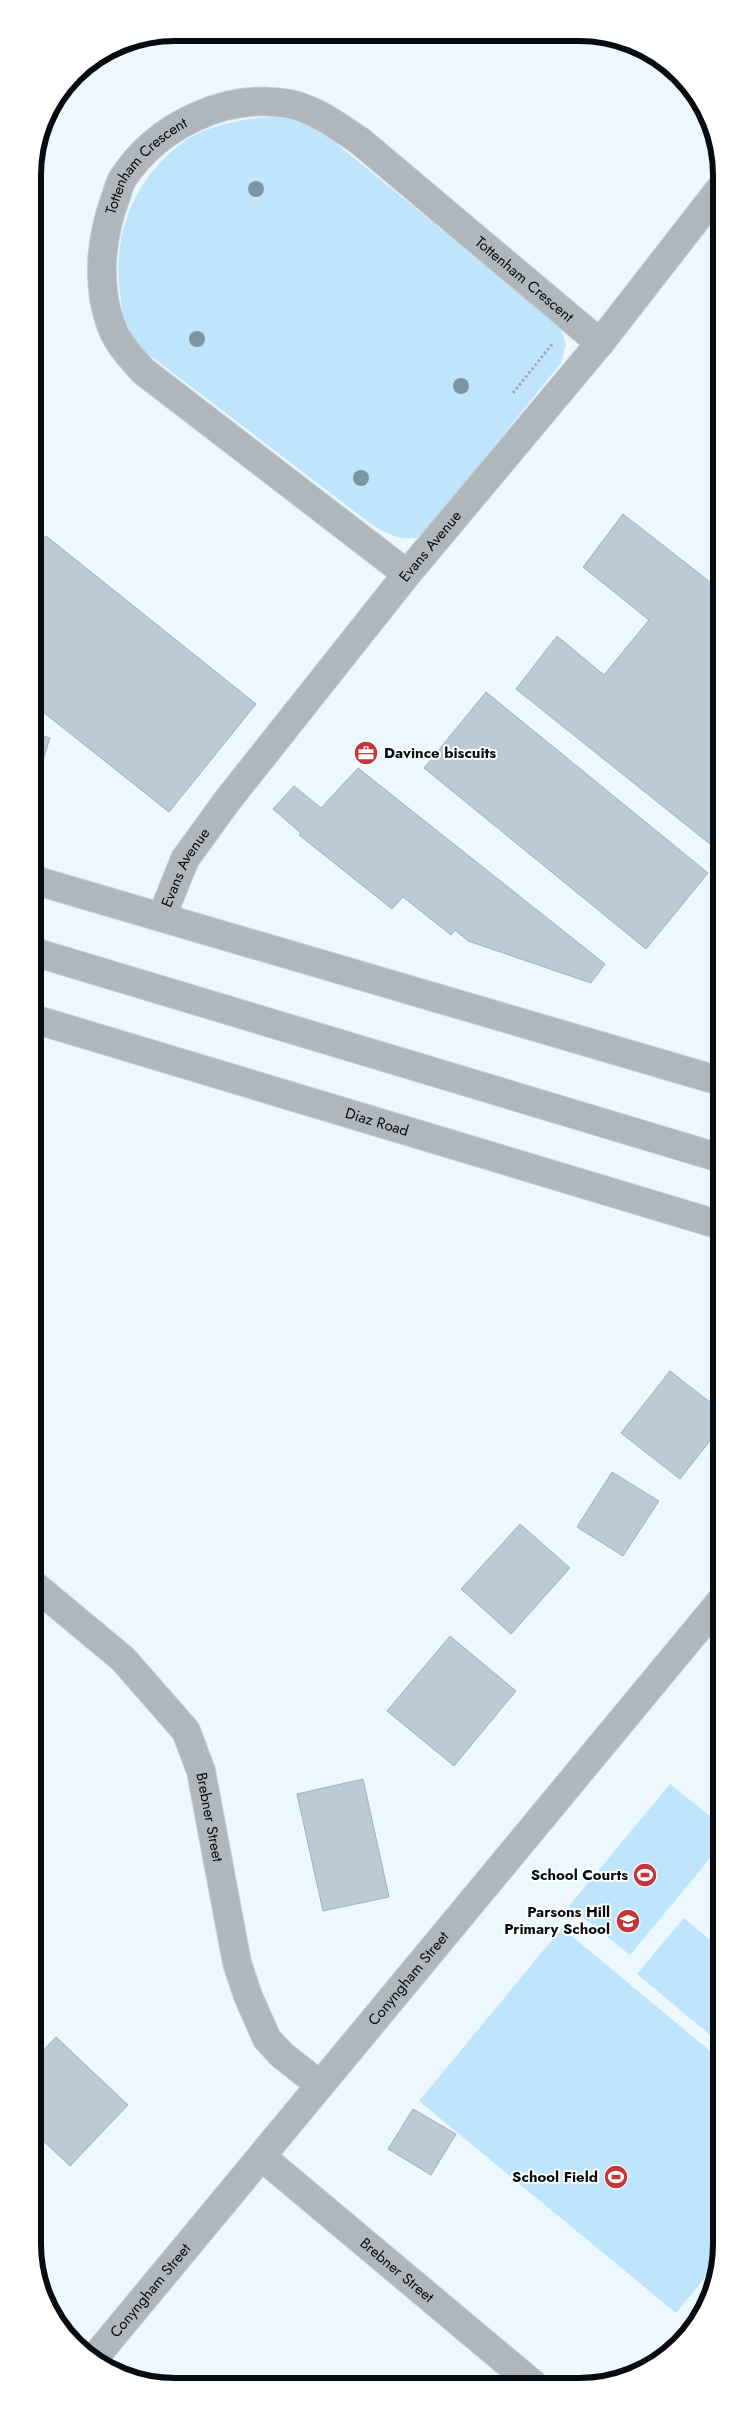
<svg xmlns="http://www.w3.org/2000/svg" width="754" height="2419" font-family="Jost,sans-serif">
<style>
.green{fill:#bee5fc}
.building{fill:#bacbd5;stroke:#a2b2bc}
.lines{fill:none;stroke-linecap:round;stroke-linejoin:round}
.minor-casing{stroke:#c8d1d8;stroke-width:30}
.path{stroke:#a2aab0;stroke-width:3;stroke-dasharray:2.5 2.5;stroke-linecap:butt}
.minor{stroke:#b0b7bc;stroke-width:28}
.tree{fill:#7c95a2}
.labels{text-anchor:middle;stroke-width:4;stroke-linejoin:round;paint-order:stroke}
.street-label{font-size:15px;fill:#070c10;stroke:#fff}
.poi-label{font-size:15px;font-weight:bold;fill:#070c10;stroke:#fff;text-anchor:end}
.rim{fill:none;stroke:#070c10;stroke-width:6}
</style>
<rect width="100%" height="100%" fill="#edf7fe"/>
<g class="green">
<path d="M 272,117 C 294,118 309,125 327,136 L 560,326 L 566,344 L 561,363 L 421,537 C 400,541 389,535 371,524 L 139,347 C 135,339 130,332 126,324 C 122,314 122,304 120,294 C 112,235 133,180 182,143 C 204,126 245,118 272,117 Z"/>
<path d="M 670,1784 L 721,1825 L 721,1845 L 630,1955 L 569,1906 Z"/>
<path d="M 684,1918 L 721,1949 L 721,2044 L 637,1974 Z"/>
<path d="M 562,1928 L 721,2060 L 721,2253 L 720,2259 L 676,2313 L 419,2101 Z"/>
</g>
<g class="building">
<path d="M 623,514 L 719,589 L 720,852 L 516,689 L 557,636 L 604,675 L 649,620 L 583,567 Z"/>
<path d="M 46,536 L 256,704 L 169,812 L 33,704 L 33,551 Z"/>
<path d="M 486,692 L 708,873 L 646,949 L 424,768 Z"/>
<path d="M 33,733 L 50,738 L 34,788 Z"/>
<path d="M 358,768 L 605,964 L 591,983 L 468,941 L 455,930 L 451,935 L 403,897 L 392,909 L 299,835 L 301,833 L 273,809 L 294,786 L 321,808 Z"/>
<path d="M 670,1371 L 720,1410 L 720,1428 L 680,1479 L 621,1433 Z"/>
<path d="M 612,1472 L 659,1501 L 623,1556 L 577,1527 Z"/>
<path d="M 520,1524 L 570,1568 L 511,1634 L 461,1589 Z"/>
<path d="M 450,1636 L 516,1691 L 454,1766 L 387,1711 Z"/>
<path d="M 363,1779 L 389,1897 L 323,1911 L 297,1794 Z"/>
<path d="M 56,2037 L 128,2105 L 70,2166 L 35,2133 L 35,2059 Z"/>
<path d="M 413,2109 L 456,2134 L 431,2175 L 388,2149 Z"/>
</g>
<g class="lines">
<g class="minor-casing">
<g id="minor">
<path id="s1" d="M 407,574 L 143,371 C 131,357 117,343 111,325 C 96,284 101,238 115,199 C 118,192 119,184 123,178 C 158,125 227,92 290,104 C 315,109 339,127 360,141 L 600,343"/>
<path d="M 34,880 L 720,1081"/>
<path id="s2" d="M 162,916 L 185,859 L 227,801 L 407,574 L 600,343 L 719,190"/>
<path d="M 34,952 L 720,1158"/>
<path id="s3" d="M 34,1019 L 720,1225"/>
<path id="s4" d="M 34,1585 L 123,1659 L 186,1731 L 201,1771 L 237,1963 L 248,1996 L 267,2039 L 282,2055 L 320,2085"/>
<path id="s5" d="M 262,2157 L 533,2384"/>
<path id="s6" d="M 96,2356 L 720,1602"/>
</g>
</g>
<path class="path" d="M 513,393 L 553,343"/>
<use href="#minor" class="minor"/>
</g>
<g class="tree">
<circle cx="256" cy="189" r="8"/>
<circle cx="197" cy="339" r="8"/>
<circle cx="461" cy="386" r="8"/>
<circle cx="361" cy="478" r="8"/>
</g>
<defs>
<g id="office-disc" transform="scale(1.25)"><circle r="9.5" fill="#c4353c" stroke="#fff"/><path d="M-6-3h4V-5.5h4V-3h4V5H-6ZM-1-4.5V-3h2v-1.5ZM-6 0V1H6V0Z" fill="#fff"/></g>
<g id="stadium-disc" transform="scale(1.25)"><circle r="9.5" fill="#c4353c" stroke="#fff"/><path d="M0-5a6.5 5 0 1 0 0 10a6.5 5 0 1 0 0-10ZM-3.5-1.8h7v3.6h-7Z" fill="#fff"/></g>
<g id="school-disc" transform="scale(1.25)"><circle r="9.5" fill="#c4353c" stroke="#fff"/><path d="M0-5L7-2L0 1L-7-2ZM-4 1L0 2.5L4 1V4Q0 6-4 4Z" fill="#fff"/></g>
</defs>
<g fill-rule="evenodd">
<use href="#office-disc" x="366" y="753"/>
<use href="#stadium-disc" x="645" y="1875"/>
<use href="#school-disc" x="628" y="1921"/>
<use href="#stadium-disc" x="616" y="2177"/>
</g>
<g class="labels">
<g class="street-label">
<text dy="5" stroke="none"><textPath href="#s1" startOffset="564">Tottenham Crescent</textPath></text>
<text dy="5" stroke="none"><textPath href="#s1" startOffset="1028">Tottenham Crescent</textPath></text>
<text dy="5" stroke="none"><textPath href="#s2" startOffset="459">Evans Avenue</textPath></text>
<text dy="5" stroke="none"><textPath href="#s2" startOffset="54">Evans Avenue</textPath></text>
<text dy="5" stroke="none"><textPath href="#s3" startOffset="358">Diaz Road</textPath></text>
<text dy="5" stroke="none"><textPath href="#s4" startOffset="301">Brebner Street</textPath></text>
<text dy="5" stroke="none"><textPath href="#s6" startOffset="490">Conyngham Street</textPath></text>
<text dy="5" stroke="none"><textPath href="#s5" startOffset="176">Brebner Street</textPath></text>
<text dy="5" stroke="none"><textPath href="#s6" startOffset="85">Conyngham Street</textPath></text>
</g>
<g class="poi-label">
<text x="384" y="758" text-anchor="start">Davince biscuits</text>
<text x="628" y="1880">School Courts</text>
<text x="610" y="1917">Parsons Hill<tspan x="610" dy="17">Primary School</tspan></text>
<text x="598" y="2182">School Field</text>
</g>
</g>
<path d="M0 0H754V2419H0ZM175 41H579A134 134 0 0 1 713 175V2244A134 134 0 0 1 579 2378H175A134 134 0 0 1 41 2244V175A134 134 0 0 1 175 41Z" fill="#fff" fill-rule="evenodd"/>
<path class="rim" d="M175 41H579A134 134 0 0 1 713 175V2244A134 134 0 0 1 579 2378H175A134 134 0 0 1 41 2244V175A134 134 0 0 1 175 41Z"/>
</svg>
